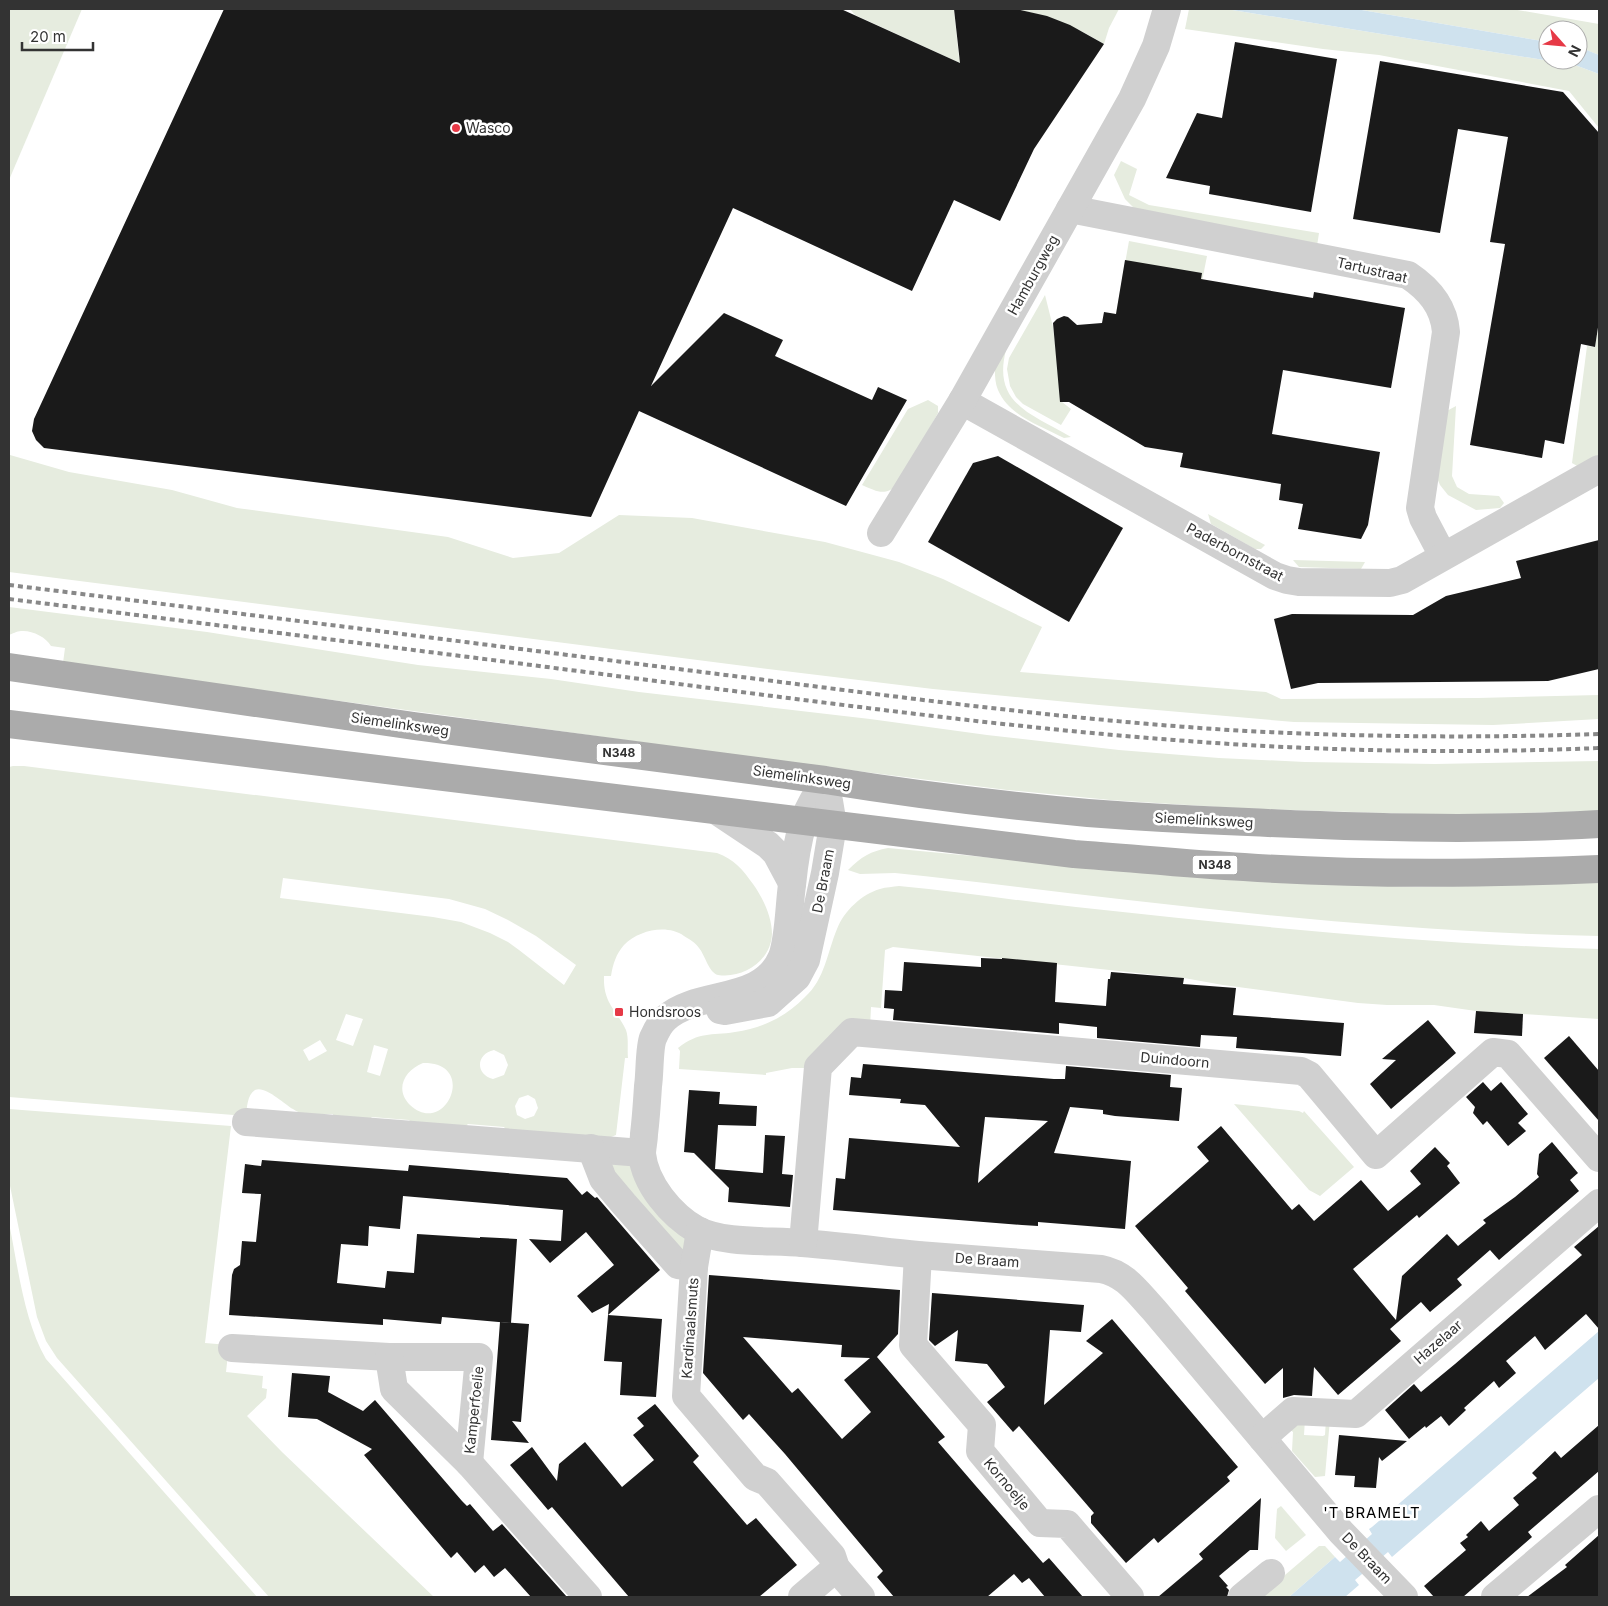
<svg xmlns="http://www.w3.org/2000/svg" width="1608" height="1606" font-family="Inter,sans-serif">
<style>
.green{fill:#e6ecdf;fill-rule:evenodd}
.water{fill:#cfe2ee}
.building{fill:#1a1a1a;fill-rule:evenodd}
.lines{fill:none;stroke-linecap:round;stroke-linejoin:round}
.street{stroke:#d0d0d0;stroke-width:28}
.primary{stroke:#ababab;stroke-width:28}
.rail{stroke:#888;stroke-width:4;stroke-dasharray:5 4;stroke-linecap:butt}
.poi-dot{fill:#e63946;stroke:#fff;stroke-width:2}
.labels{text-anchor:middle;stroke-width:5;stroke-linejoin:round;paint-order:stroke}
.shield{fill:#fff;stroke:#707070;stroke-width:1}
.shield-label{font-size:12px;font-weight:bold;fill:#333}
.poi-label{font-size:14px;fill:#333;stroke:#fff;text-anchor:start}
.street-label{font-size:14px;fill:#333;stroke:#fff}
.neighbourhood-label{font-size:15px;letter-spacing:1px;fill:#000;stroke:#fff}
</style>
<rect width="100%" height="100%" fill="#fff"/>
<g class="green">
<path d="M 9,9 L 82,9 L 9,180 Z"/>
<path d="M 848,9 L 954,9 L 959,58 L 962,59 L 960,63 L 855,15 L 850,9 Z"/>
<path d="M 1016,9 L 1131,9 L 1119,9 L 1109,28 L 1104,44 C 1077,27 1048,16 1016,9 Z"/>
<path d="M 1189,9 L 1226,9 L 1575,65 L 1599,74 L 1599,128 L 1569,91 L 1379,55 L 1323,49 L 1185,29 Z"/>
<path d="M 1356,9 L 1512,9 L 1599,24 L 1599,55 L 1578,47 L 1578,30 L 1548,30 L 1548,42 Z"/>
<path d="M 1121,161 L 1137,169 L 1129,195 L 1149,205 L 1319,233 L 1317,246 L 1140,214 L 1125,199 L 1114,175 Z"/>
<path d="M 1129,241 L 1207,256 L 1193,327 L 1116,314 Z"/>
<path d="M 1045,295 L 1053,327 L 1062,402 L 1071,409 L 1061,425 L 1023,404 L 1016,397 L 1010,386 L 1007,369 L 1009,358 Z"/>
<path d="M 1599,323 L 1599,456 L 1579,467 L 1572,463 L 1587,346 L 1595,347 Z"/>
<path d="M 1006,350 C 992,404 1032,414 1071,437 L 1064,438 C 1041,426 1009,416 998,390 C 994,381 995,369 995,359 Z"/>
<path d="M 928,400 L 938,406 L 938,413 L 898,485 C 884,496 878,492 862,485 L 908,409 Z"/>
<path d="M 1456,406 L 1452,476 L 1457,487 L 1469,494 L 1499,496 L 1504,503 L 1500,508 L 1476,510 L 1448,495 L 1440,485 L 1434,471 L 1443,413 Z"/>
<path d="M 9,444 L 10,455 L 69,472 L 172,490 L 237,508 L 448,537 L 513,558 L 559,553 L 619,515 L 692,518 L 825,542 L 899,562 L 943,579 L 1042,627 L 1020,672 L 1266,692 L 1281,699 L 1478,698 L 1599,695 L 1599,719 L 1493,725 L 1294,722 L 1099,705 L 933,689 L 768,669 L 9,572 Z"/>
<path d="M 1208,514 L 1265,545 L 1261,549 L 1255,549 L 1211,524 Z"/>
<path d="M 1293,560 L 1365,562 L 1361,569 L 1299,567 Z"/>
<path d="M 9,607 L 207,632 L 418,665 L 551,679 L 639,692 L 870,719 L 987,735 L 1119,750 L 1219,758 L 1305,762 L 1435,764 L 1599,761 L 1599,811 L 1444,815 L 1234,808 L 1110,800 L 1007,790 L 794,763 L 63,663 L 65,648 L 51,646 C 46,637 32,630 21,631 C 17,631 12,634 9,635 Z"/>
<path d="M 13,766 L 24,766 L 717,853 C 734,859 743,870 753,884 C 763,898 772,917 772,934 C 771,961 743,979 718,975 C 709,973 705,955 699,948 C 696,943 689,939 684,936 C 667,924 639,930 624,945 C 616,954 613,964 611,976 L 604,976 C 603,1003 616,1009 626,1030 C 629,1038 627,1050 628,1058 L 625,1058 L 616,1135 L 611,1137 L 510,1135 L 504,1127 L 468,1124 L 460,1131 L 415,1127 L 409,1120 L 372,1117 L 365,1123 L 333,1120 L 333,1114 L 324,1114 L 322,1120 L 319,1120 C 310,1116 300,1114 293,1109 C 284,1104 265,1085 255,1090 C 247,1095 247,1108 246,1116 L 9,1097 L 9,767 ZM 283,878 L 449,899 L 485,909 L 508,920 L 536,936 L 576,965 L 564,985 L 519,950 L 508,942 L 490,933 L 461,922 L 433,917 L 280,898 ZM 346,1014 L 363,1019 L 353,1046 L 336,1040 ZM 320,1040 L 327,1051 L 309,1061 L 303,1050 ZM 374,1045 L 388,1049 L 380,1076 L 367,1072 ZM 494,1050 L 504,1055 L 508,1065 L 504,1075 L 493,1079 C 475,1074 476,1054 494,1050 ZM 423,1063 C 479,1062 445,1138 410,1105 C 394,1089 405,1070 423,1063 ZM 528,1095 L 535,1099 L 538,1108 L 534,1116 L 525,1119 L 517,1115 L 515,1106 L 519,1098 Z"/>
<path d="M 888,848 L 1216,879 L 1418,887 L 1599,882 L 1599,936 C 1442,933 1284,918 1128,900 C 1050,891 973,881 895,873 L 860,874 L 848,870 C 861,857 871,851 888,848 Z"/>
<path d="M 899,886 C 958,891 1017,901 1076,907 C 1250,926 1424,944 1599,949 L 1599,1019 L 1476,1011 L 1434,1005 L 1387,1005 L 1358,1003 L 1223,985 L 1184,978 L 893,947 L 885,950 L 881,1008 L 871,1007 L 870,1028 L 805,1068 L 792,1068 L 766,1073 L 766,1075 L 679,1069 L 680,1051 L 678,1048 C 700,1031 710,1036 735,1032 C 763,1028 785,1017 805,997 C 825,979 827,953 837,929 C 844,911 862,894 880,889 C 886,887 893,887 899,886 Z"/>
<path d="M 1234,1104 L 1299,1111 L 1303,1113 L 1304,1111 L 1354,1167 L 1320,1196 L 1309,1190 Z"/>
<path d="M 9,1109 L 231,1126 L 205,1343 L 229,1345 L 226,1372 L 263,1376 L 262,1388 L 267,1389 L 266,1398 L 247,1416 L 282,1452 L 434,1597 L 269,1597 L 57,1358 L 46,1341 L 37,1317 L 9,1181 Z"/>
<path d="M 614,1159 L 627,1160 L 686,1238 L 686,1259 L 609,1173 Z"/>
<path d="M 9,1223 C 18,1267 24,1321 46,1359 L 257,1597 L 9,1597 Z"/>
<path d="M 1305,1419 L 1304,1435 L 1323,1436 L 1325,1435 L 1326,1419 L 1330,1419 L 1325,1476 L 1315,1477 L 1292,1451 L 1293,1432 L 1286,1426 Z"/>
<path d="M 1281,1506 L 1306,1535 L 1286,1551 L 1275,1538 L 1277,1509 Z"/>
<path d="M 1319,1546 L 1325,1546 L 1335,1557 L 1289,1597 L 1259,1597 Z"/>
</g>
<g class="water">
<path d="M 1226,9 L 1356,9 L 1548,42 L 1548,60 L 1578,60 L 1579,47 L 1599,55 L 1599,74 L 1575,65 Z"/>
<path d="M 1599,1331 L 1599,1378 L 1392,1557 L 1388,1552 L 1355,1580 L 1359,1585 L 1345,1597 L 1289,1597 L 1335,1557 L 1340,1562 L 1372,1534 L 1369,1529 L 1372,1527 Z"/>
</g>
<g class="building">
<path d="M 224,9 L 841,9 L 960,63 L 954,9 L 1016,9 L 1047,16 L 1070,25 L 1104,44 L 1034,149 L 1000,221 L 954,200 L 912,291 L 733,208 L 651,386 L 724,313 L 783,340 L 775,356 L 872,400 L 878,387 L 907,400 L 846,506 L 639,411 L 591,517 L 44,448 L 36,440 L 32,431 L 34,419 Z"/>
<path d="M 1235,42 L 1337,59 L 1311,212 L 1209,194 L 1210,186 L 1166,178 L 1197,113 L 1222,118 Z"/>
<path d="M 1380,61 L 1563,92 L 1599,133 L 1599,321 L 1595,347 L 1581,344 L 1564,444 L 1545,440 L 1542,458 L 1470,445 L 1505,244 L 1490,242 L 1508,137 L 1458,129 L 1440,233 L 1353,219 Z"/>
<path d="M 1125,260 L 1202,273 L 1201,279 L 1313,298 L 1314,292 L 1405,308 L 1391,388 L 1283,370 L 1272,434 L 1380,452 L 1368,525 L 1361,539 L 1298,529 L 1303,504 L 1279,500 L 1281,484 L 1180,467 L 1183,453 L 1145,447 L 1069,402 L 1060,402 L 1053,323 L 1057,319 L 1064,316 L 1068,317 L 1077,325 L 1102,323 L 1104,312 L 1116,314 Z"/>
<path d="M 998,456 L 1123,528 L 1069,622 L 928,542 L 973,463 Z"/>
<path d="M 1599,540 L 1599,669 L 1548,681 L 1318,683 L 1291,689 L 1274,619 L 1292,614 L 1413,615 L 1446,596 L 1521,578 L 1516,561 Z"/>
<path d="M 981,958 L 1002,959 L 1002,958 L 1057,963 L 1055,1002 L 1106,1006 L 1108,979 L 1110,979 L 1111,972 L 1184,978 L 1183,984 L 1236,988 L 1233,1015 L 1344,1023 L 1341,1056 L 1236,1048 L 1237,1037 L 1201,1035 L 1200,1047 L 1097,1038 L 1097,1027 L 1059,1023 L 1059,1034 L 893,1020 L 894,1009 L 884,1008 L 885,990 L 902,991 L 904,962 L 981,967 Z"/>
<path d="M 1476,1011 L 1523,1014 L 1522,1036 L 1474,1033 Z"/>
<path d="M 1428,1020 L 1456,1053 L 1391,1109 L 1370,1084 L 1396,1060 L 1382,1059 Z"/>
<path d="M 1569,1036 L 1599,1071 L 1599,1121 L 1544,1058 Z"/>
<path d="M 863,1064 L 1054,1079 L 1065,1079 L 1066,1066 L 1171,1075 L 1170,1087 L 1182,1088 L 1179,1121 L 1115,1116 L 1103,1114 L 1103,1110 L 1070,1107 L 1054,1153 L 1131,1161 L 1125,1229 L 1038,1222 L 1038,1226 L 1022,1225 L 833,1210 L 836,1178 L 845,1179 L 849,1138 L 960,1147 L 925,1105 L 900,1103 L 901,1099 L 849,1095 L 851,1077 L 861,1078 ZM 985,1117 L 1048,1121 L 978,1183 L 979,1170 Z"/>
<path d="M 1483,1082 L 1491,1091 L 1501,1082 L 1528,1114 L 1518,1123 L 1526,1131 L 1508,1146 L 1487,1121 L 1483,1125 L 1473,1113 L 1475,1107 L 1466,1097 Z"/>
<path d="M 689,1090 L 720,1092 L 719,1104 L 757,1106 L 756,1126 L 718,1125 L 715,1169 L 763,1173 L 765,1135 L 785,1136 L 782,1174 L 793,1175 L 790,1207 L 728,1202 L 729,1188 L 694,1153 L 684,1152 Z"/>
<path d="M 1221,1126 L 1292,1210 L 1299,1204 L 1314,1221 L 1361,1180 L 1388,1211 L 1421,1184 L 1410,1171 L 1435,1147 L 1450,1163 L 1447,1166 L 1460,1183 L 1419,1218 L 1417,1215 L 1353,1269 L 1396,1320 L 1402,1276 L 1447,1234 L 1458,1246 L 1486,1223 L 1483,1220 L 1515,1197 L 1539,1177 L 1537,1174 L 1539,1154 L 1552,1142 L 1578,1173 L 1570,1180 L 1579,1191 L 1499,1260 L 1490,1250 L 1457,1279 L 1462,1285 L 1430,1312 L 1421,1302 L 1390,1329 L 1401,1341 L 1338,1395 L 1314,1367 L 1312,1396 L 1294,1395 L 1283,1398 L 1283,1368 L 1265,1384 L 1185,1291 L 1188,1288 L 1135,1226 L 1209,1161 L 1197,1147 Z"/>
<path d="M 262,1160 L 408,1171 L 409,1165 L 567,1178 L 582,1195 L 587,1191 L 595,1198 L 597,1197 L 660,1270 L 608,1315 L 609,1304 L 592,1313 L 577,1296 L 614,1265 L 586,1232 L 550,1263 L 529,1239 L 561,1241 L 563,1210 L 403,1196 L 400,1229 L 369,1226 L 368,1246 L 341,1244 L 337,1283 L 385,1288 L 387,1271 L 414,1273 L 417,1234 L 480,1238 L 480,1237 L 517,1239 L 511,1323 L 442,1317 L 441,1324 L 383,1319 L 383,1325 L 229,1315 L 232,1275 L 234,1269 L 240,1265 L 242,1241 L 256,1242 L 261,1194 L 242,1193 L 245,1164 L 261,1166 Z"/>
<path d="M 1599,1226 L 1599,1329 L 1586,1314 L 1545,1350 L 1535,1336 L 1506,1361 L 1516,1373 L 1499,1388 L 1494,1381 L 1464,1408 L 1466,1410 L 1449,1426 L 1441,1416 L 1426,1428 L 1425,1426 L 1409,1439 L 1385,1410 L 1414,1384 L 1421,1392 L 1455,1364 L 1582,1255 L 1574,1247 Z"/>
<path d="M 709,1275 L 900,1290 L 898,1334 L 877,1357 L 945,1437 L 938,1442 L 975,1485 L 1043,1563 L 1049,1558 L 1083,1597 L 1045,1597 L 1029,1578 L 1022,1583 L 1014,1574 L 987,1597 L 894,1597 L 877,1577 L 883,1571 L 785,1454 L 749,1414 L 743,1420 L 703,1373 ZM 743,1337 L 842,1345 L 841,1357 L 870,1358 L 844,1380 L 871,1412 L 842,1439 L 798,1388 L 792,1393 Z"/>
<path d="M 932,1293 L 1084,1305 L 1081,1332 L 1050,1330 L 1044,1405 L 1103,1353 L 1086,1341 L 1112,1319 L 1238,1467 L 1227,1477 L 1230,1481 L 1158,1543 L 1154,1538 L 1126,1563 L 1091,1523 L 1091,1516 L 1094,1513 L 1057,1470 L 1019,1426 L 1013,1432 L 987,1402 L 1005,1387 L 987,1364 L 955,1361 L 958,1330 L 935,1346 L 929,1340 Z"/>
<path d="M 608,1315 L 662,1319 L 656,1397 L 620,1395 L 622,1362 L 604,1361 Z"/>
<path d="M 500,1322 L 529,1324 L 521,1422 L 512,1421 L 529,1443 L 491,1440 Z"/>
<path d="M 292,1373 L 330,1376 L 328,1392 L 363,1411 L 375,1400 L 462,1501 L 467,1506 L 470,1504 L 493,1531 L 502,1524 L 567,1597 L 531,1597 L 505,1568 L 494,1577 L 484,1565 L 475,1573 L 457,1552 L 451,1558 L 364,1455 L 372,1449 L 317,1419 L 288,1417 Z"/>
<path d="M 655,1404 L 699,1456 L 693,1462 L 747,1525 L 756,1518 L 797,1565 L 759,1597 L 629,1597 L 552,1507 L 548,1510 L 510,1465 L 532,1447 L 557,1481 L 559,1464 L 585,1442 L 622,1487 L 654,1460 L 633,1435 L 644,1426 L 637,1418 Z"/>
<path d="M 1599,1425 L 1599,1471 L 1528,1532 L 1532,1537 L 1463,1597 L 1434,1597 L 1424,1586 L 1466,1550 L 1460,1543 L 1468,1537 L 1466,1535 L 1481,1521 L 1489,1531 L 1519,1505 L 1513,1498 L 1537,1478 L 1532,1473 L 1555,1451 L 1561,1458 Z"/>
<path d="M 1339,1435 L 1407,1441 L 1382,1461 L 1379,1457 L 1376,1488 L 1354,1487 L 1355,1476 L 1335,1475 Z"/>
<path d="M 1261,1498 L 1258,1550 L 1250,1550 L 1219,1576 L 1228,1586 L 1226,1587 L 1229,1590 L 1227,1597 L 1158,1597 L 1203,1559 L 1199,1554 Z"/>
<path d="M 1599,1535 L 1599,1597 L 1527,1597 L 1567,1567 L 1565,1565 Z"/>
</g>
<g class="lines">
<g class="street">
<path d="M 1070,209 L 1408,275 C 1429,289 1444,306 1446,332 L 1420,508 L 1423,518 L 1443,556"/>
<path d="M 962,401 L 1275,576 L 1287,580 L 1299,582 L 1390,583 L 1402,580 L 1599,469"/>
<path d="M 881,533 L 962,401 L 1132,99 L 1156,46 L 1167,9"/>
<path d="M 825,780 C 818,793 807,808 803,823 C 797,843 794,865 792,885 C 789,906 789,938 782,957 C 762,1005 699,989 666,1018 C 660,1023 656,1031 653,1038 C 649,1048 650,1074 648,1086 C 647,1102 646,1118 644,1134 C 644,1140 642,1148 642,1154 C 645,1184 671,1215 697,1230 C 724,1244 772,1240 802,1243 C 841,1246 879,1251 918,1255 C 979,1260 1040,1264 1101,1269 C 1126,1274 1137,1292 1154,1310 L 1341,1532 L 1404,1597"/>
<path d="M 717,811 L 768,845 L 776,853 L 792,883"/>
<path d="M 720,1010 L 725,1011 L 768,1003 L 797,977 L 806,960 L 825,873 L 833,825 L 829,801"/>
<path d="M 246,1122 L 642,1153"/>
<path d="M 591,1148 L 603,1179 L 624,1204 L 678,1265 L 694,1267"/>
<path d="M 700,1231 L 694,1267 L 686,1396 L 755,1477 L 767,1482 L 832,1556 L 836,1568 L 861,1597"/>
<path d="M 803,1243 L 818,1067 L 852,1032 L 1301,1071 L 1309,1075 L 1376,1155 L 1493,1052 L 1508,1054 L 1599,1158"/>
<path d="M 918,1255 L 913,1345 L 982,1425 L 980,1451 L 1040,1523 L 1067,1524 L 1130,1597"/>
<path d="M 232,1348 L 389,1357 L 479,1357 L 469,1463"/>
<path d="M 389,1357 L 394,1389 L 469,1463 L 588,1597"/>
<path d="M 1262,1438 L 1293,1411 L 1356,1414 L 1599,1203"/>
<path d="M 802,1597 L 836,1568"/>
<path d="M 1242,1597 L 1271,1573"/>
<path d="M 1495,1597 L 1599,1509"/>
</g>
<g class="primary">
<path d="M 9,667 L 414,726 L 825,780 C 912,794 1000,805 1088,813 C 1141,817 1195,820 1248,822 C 1365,828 1483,831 1599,824"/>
<path d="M 9,724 L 1074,854 C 1131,858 1187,864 1244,867 C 1362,875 1481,874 1599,869"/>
</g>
<g class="rail">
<path d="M 9,585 C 237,613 466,642 694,671 C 878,694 1061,720 1246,731 C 1364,737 1481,738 1599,734"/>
<path d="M 9,599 C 240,628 471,657 702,687 C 859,707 1016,728 1174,740 C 1315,751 1457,754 1599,748"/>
</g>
</g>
<g class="poi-dot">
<circle cx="456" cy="128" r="5"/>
<rect x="614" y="1007" width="10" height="10" rx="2.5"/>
</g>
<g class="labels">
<g class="shield">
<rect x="596.5" y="743.5" width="45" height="19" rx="4"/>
<rect x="1192.5" y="855.5" width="45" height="19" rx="4"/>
</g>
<g class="shield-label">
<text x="619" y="757">N348</text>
<text x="1215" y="869">N348</text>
</g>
<g class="poi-label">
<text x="466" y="133">Wasco</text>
<text x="629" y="1017">Hondsroos</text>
</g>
<g class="street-label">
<text transform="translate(1372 270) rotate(13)" y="5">Tartustraat</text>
<text transform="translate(1033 275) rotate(-61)" y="5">Hamburgweg</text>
<text transform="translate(1235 552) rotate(28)" y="5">Paderbornstraat</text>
<text transform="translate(400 724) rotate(8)" y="5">Siemelinksweg</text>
<text transform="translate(802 777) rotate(8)" y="5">Siemelinksweg</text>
<text transform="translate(1204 820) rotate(3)" y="5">Siemelinksweg</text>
<text transform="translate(823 881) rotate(-79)" y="5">De Braam</text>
<text transform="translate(1175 1060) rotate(5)" y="5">Duindoorn</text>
<text transform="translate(987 1260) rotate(4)" y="5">De Braam</text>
<text transform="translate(690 1328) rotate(-86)" y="5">Kardinaalsmuts</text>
<text transform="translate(1438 1342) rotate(-41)" y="5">Hazelaar</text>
<text transform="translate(474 1410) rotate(-84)" y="5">Kamperfoelie</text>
<text transform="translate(1007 1484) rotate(50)" y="5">Kornoelje</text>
<text transform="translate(1367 1558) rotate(46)" y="5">De Braam</text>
</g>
<g class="neighbourhood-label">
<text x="1372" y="1518">'T BRAMELT</text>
</g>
</g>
<rect width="1608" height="1606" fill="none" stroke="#333333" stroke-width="20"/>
<g transform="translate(1563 45) rotate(117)"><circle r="24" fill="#ffffff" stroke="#adadad"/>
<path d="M0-4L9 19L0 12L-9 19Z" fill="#e63946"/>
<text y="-8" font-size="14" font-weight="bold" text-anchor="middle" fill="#333333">N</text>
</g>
<path d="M22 42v8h71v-8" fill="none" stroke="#333333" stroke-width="2.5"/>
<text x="30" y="42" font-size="15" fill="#333333" stroke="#ffffff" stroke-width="4" paint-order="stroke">20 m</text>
</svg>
